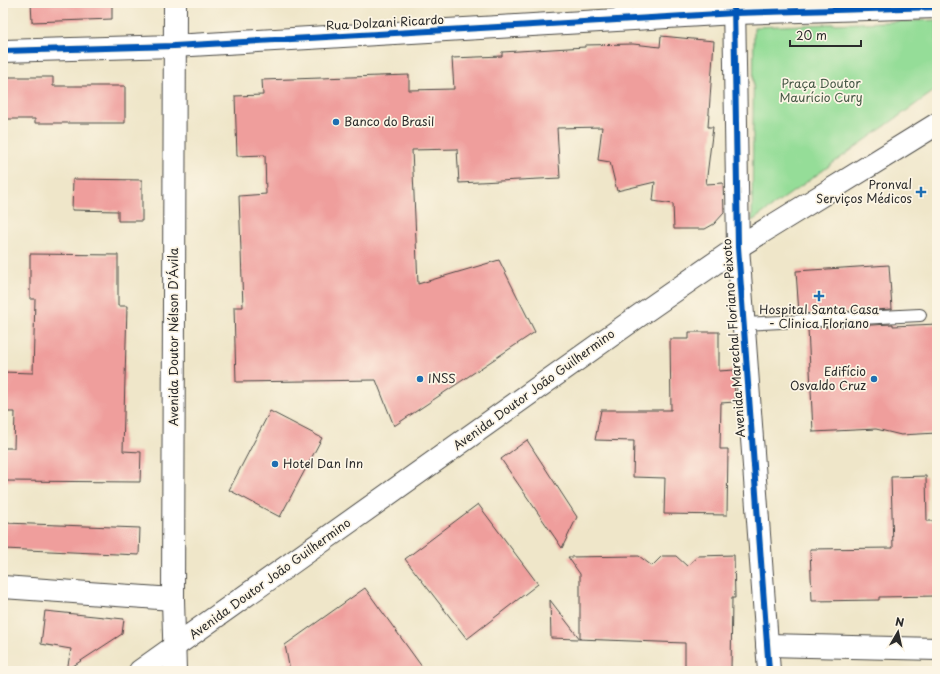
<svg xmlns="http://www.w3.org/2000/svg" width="940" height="674" font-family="'Playpen Sans',sans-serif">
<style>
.green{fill:#95dd98;stroke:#608462}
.building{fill:#ef9e9c}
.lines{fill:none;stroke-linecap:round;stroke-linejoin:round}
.service-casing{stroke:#484743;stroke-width:14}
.minor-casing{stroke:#484743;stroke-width:24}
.secondary-casing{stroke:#484743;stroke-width:24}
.primary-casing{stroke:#484743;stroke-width:24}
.service{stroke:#fff;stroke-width:12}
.minor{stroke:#fff;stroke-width:22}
.secondary{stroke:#fff;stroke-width:22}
.primary{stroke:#fff;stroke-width:22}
.cycleway-casing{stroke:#fcf5e5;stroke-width:8}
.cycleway{stroke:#0057b8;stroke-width:6}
.poi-dot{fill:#1f6fb2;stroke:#fcf5e5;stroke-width:1.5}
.labels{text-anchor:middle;stroke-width:3.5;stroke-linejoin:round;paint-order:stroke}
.street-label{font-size:12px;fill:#2b2b2b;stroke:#fcf5e5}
.park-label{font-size:12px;fill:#465846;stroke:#fcf5e5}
.poi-label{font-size:12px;fill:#2b2b2b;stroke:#fcf5e5;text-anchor:start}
</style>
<rect width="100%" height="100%" fill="#fcf5e5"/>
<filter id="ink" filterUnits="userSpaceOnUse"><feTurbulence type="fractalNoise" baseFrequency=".025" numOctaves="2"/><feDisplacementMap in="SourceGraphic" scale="8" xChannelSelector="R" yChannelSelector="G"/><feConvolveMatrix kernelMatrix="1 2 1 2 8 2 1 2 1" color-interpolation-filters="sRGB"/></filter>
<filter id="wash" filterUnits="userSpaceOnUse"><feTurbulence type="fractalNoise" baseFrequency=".012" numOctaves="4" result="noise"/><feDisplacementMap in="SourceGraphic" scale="16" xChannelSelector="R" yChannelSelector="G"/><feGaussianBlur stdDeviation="0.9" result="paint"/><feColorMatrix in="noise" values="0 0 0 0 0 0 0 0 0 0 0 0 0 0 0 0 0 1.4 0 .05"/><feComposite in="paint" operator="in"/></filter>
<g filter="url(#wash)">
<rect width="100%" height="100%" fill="#efe6c9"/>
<path class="green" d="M 937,20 L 937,89 L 752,221 L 754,27 Z"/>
<g id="blocks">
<g class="building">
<path d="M 31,3 L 112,3 L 112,19 L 32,22 Z"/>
<path d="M 661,36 L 714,41 L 708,127 L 713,127 L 706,184 L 723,183 L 724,213 L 714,224 L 705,229 L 674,229 L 673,204 L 653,201 L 655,182 L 617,191 L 610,162 L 598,160 L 602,127 L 557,128 L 560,178 L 459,183 L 457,149 L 412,150 L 418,284 L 499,260 L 535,332 L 394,426 L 376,380 L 236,382 L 234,307 L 243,307 L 239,196 L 266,194 L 265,155 L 237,156 L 235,96 L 263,95 L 262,80 L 409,75 L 409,90 L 454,89 L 452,58 L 502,56 L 502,52 L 585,47 L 585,45 L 633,44 L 660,47 Z"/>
<path d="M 3,77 L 53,77 L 53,86 L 125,86 L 125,123 L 35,123 L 35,119 L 3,119 Z"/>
<path d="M 73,179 L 142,180 L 142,221 L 118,221 L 118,211 L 72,210 Z"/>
<path d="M 30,254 L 118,255 L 118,306 L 127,306 L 123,451 L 141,452 L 140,482 L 3,481 L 3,448 L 14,448 L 15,412 L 3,412 L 3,372 L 33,373 L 35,299 L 30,299 Z"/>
<path d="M 889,265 L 892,309 L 799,314 L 796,271 Z"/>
<path d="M 893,324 L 893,326 L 937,324 L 937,433 L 901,435 L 876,429 L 813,432 L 808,328 Z"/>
<path d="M 689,332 L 719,332 L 719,371 L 734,370 L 735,402 L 721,403 L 720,449 L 728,449 L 727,515 L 664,514 L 665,478 L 633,477 L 634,441 L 595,440 L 601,410 L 671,410 L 670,339 L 689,339 Z"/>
<path d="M 270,411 L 322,438 L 280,517 L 229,490 Z"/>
<path d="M 527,440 L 577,517 L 562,548 L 501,459 Z"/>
<path d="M 926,476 L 927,521 L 937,521 L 937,596 L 879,597 L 879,600 L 812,601 L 810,549 L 893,548 L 891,477 Z"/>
<path d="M 478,504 L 538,584 L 467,639 L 405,559 Z"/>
<path d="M 5,523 L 140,528 L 139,555 L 4,549 Z"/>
<path d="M 734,555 L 735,598 L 732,598 L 731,671 L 685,671 L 685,643 L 551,638 L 550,600 L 580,639 L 580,574 L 568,557 L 639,556 L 652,566 L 662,556 L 676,556 L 687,566 L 698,556 Z"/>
<path d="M 365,588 L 425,671 L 290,671 L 285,645 Z"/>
<path d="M 45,611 L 124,619 L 122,634 L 67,670 L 71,649 L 41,644 Z"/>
</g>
</g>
</g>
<g filter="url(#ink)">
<use href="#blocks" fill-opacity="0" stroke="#484743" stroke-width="1"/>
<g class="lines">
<g class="service-casing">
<path id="service" d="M 744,324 L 920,315"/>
</g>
<g class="minor-casing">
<g id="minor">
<path d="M 734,3 L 738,247 L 769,671"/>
<path d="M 3,51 L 174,46 L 735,13 L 937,7"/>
<path d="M 3,587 L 173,599"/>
<path d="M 767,645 L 937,649"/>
</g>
</g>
<g class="secondary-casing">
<path id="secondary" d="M 140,671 L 640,315 L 738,247 L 937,124"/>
</g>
<g class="primary-casing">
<path id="primary" d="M 175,671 L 173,599 L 175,3"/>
</g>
<use href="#service" class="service"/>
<use href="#minor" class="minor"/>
<use href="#secondary" class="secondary"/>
<use href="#primary" class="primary"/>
<g class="cycleway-casing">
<g id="cycleway">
<path d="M 734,3 L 738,247 L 769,671"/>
<path d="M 3,51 L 174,46 L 735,13 L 937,7"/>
</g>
</g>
<use href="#cycleway" class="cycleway"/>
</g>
</g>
<g class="poi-dot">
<circle cx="336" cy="122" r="4"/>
<path d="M919 186h4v4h4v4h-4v4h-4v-4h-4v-4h4z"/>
<path d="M817 290h4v4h4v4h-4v4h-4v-4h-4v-4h4z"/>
<circle cx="420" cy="379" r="4"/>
<circle cx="874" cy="379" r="4"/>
<circle cx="275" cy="464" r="4"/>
</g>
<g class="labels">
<g class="street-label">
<text transform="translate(385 23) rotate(-3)" y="4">Rua Dolzani Ricardo</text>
<text transform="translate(174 337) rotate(-90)" y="4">Avenida Doutor Nélson D'Ávila</text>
<text transform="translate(734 338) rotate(-94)" y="4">Avenida Marechal Floriano Peixoto</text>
<text transform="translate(534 390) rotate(-36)" y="4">Avenida Doutor João Guilhermino</text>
<text transform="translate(270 579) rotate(-36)" y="4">Avenida Doutor João Guilhermino</text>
</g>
<g class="park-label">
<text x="821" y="88">Praça Doutor<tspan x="821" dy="14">Maurício Cury</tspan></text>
</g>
<g class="poi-label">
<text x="344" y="126">Banco do Brasil</text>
<text x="912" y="189" text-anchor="end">Pronval<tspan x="912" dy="14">Serviços Médicos</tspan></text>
<text x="819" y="314" text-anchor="middle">Hospital Santa Casa<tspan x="819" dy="14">- Clinica Floriano</tspan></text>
<text x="866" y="376" text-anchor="end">Edifício<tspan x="866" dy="14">Osvaldo Cruz</tspan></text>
<text x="428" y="383">INSS</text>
<text x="283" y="468">Hotel Dan Inn</text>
</g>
</g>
<rect width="940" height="674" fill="none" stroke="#fcf5e5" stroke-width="16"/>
<g transform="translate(898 632) rotate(9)" stroke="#fcf5e5" stroke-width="3" paint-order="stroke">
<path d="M0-3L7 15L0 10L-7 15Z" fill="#2b2b2b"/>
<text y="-6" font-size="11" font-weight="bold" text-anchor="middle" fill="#2b2b2b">N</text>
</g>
<path d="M790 40v6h71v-6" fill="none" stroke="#2b2b2b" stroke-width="2"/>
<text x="796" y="40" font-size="12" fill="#2b2b2b" stroke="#fcf5e5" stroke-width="3" paint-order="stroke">20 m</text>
</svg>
